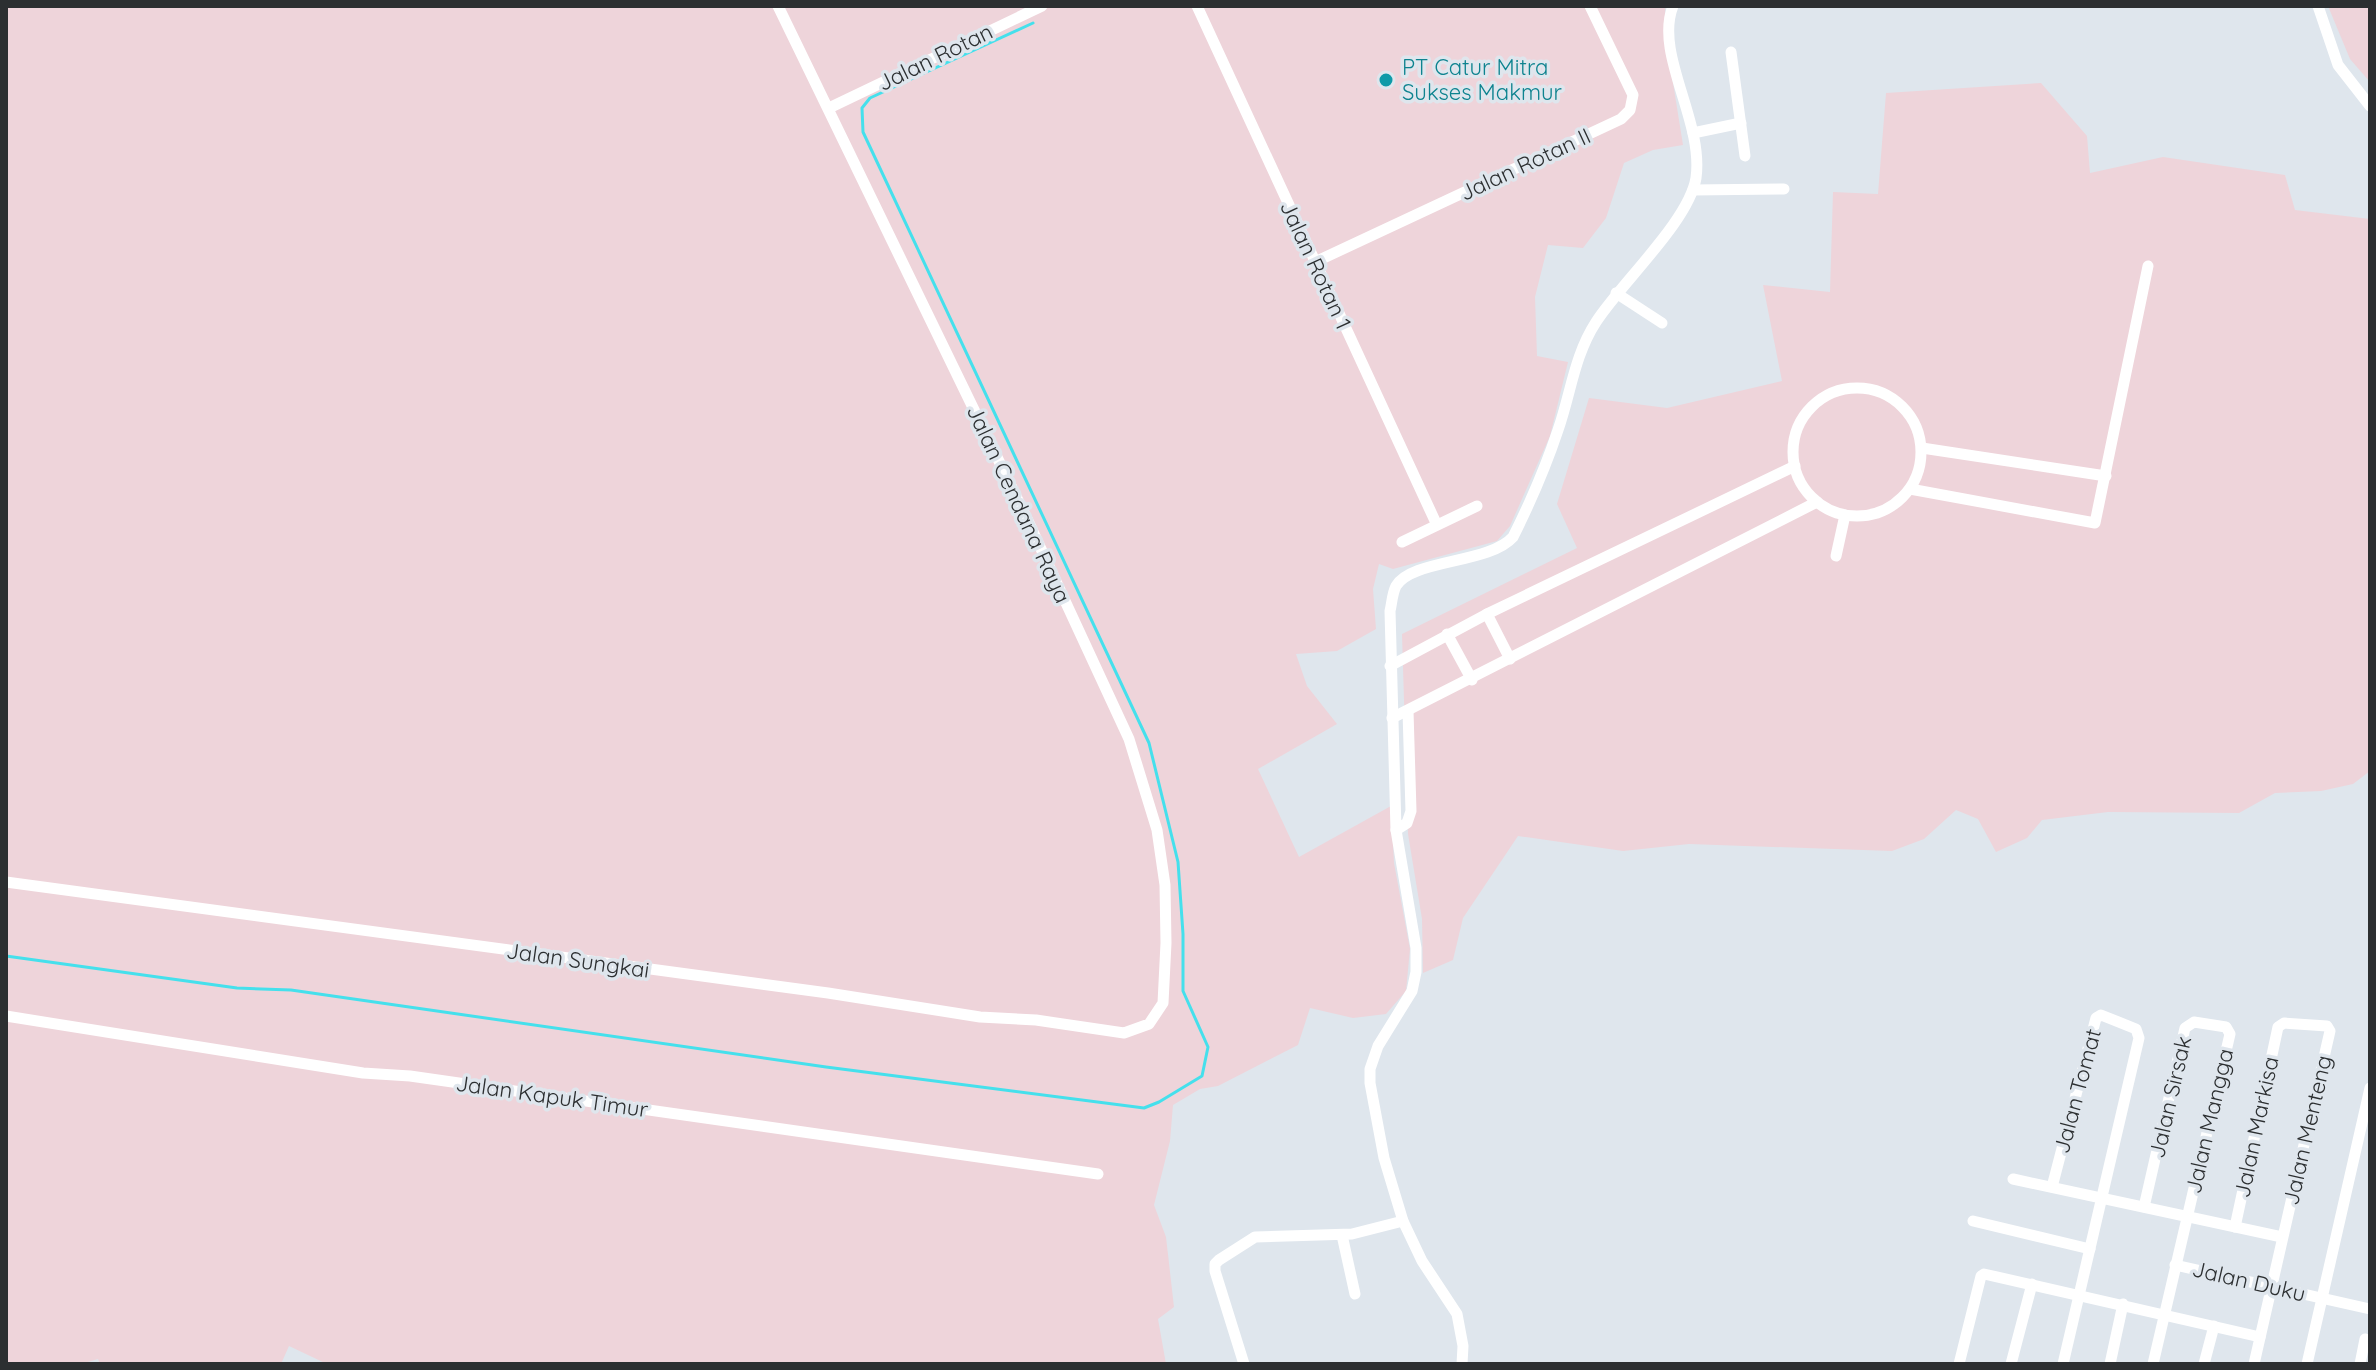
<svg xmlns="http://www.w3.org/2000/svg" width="2376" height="1370" font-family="Quicksand,sans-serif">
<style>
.industrial{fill:#eed4da}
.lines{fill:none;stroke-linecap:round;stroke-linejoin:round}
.stream{stroke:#45e0ec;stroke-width:3}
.minor{stroke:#fff;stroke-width:11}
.culture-dot{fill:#0f9aa8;stroke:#dfe6ed;stroke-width:3}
.labels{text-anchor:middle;stroke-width:7;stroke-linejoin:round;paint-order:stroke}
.street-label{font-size:22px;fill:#2c2f31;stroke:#dfe6ed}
.culture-label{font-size:22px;fill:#0d838f;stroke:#dfe6ed;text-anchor:start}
</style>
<rect width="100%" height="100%" fill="#dfe6ed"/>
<g class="industrial">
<path d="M 6,6 L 1665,6 L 1666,39 L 1683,145 L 1653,150 L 1624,163 L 1606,218 L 1583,248 L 1548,245 L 1535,297 L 1537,356 L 1568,362 L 1550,436 L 1510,526 L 1497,541 L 1393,569 L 1379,564 L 1373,589 L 1376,629 L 1337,651 L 1296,654 L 1307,686 L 1337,724 L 1258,769 L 1299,857 L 1391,806 L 1394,863 L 1410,949 L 1406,991 L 1386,1014 L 1353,1018 L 1310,1008 L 1298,1045 L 1218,1086 L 1200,1089 L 1173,1105 L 1170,1141 L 1154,1205 L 1166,1237 L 1174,1307 L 1158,1319 L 1166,1364 L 327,1364 L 289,1346 L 281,1364 L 100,1364 L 98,1359 L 81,1364 L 6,1364 Z"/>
<path d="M 2328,6 L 2370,6 L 2370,82 L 2350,59 Z"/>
<path d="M 2041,83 L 2087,136 L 2090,173 L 2163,157 L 2285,175 L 2295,210 L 2370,219 L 2370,771 L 2353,784 L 2321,791 L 2275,793 L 2239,813 L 2108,812 L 2042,820 L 2027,838 L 1996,852 L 1978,819 L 1956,810 L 1924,839 L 1892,851 L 1689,844 L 1623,851 L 1518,836 L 1463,918 L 1453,960 L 1423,973 L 1422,919 L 1408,834 L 1402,634 L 1577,548 L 1557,504 L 1589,398 L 1667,408 L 1782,381 L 1763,285 L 1830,292 L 1833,192 L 1878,194 L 1886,93 Z"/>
</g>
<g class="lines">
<path class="stream" d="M 6,956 L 237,988 L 291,990 L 826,1067 L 1144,1108 L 1159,1102 L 1202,1076 L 1208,1047 L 1183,991 L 1183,934 L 1178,862 L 1149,743 L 863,132 L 862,108 L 870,98 L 1033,23"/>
<g class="minor">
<path d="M 1197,6 L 1436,523"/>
<path d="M 2318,6 L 2338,65 L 2370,106"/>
<path d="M 1731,52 L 1745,156"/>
<path d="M 829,108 L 1042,6"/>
<path d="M 1693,133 L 1741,123"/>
<path d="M 1693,190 L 1784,189"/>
<path d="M 1315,262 L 1621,119 L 1630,110 L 1633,95 L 1590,6"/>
<path d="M 1616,293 L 1662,323"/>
<circle cx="1857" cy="452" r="64"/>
<path d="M 1922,448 L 2106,476"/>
<path d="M 1910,489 L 2095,523 L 2148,266"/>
<path d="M 1402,542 L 1477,506"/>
<path d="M 1836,556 L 1845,515"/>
<path d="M 1487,614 L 1510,659"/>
<path d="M 1447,634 L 1472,680"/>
<path d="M 1390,666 L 1487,614 L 1795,466"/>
<path d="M 1392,718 L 1817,502"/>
<path d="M 1396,830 L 1407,823 L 1411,811 L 1408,711"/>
<path d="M 6,882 L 828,993 L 980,1017 L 1036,1020 L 1124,1033 L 1149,1024 L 1163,1003 L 1166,943 L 1165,885 L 1157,830 L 1129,739 L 1029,523 L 778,6"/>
<path d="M 6,1016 L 363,1073 L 410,1076 L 1098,1174"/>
<path d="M 2013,1179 L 2282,1237"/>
<path d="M 2052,1187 L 2096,1018 L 2101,1015 L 2136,1029 L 2139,1038 L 2063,1364"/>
<path d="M 2144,1207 L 2185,1028 L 2194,1022 L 2226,1027 L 2230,1034 L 2153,1364"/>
<path d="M 1973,1221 L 2090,1249"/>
<path d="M 2235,1227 L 2278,1027 L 2284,1023 L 2327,1026 L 2330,1031 L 2254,1364"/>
<path d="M 1342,1235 L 1355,1294"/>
<path d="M 2175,1265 L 2370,1309"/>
<path d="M 1244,1364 L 1215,1271 L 1215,1264 L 1219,1260 L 1255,1237 L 1352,1234 L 1403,1221"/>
<path d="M 1462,1364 L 1463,1346 L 1457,1314 L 1422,1261 L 1403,1221 L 1384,1158 L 1370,1083 L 1370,1069 L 1378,1046 L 1412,991 L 1416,972 L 1416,948 L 1396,830 L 1390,611 C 1392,603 1392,594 1396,586 C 1412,559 1489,564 1513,537 C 1530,503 1546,466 1558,430 C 1571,393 1574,356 1596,322 C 1621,283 1689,221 1696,178 C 1704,121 1654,54 1673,6"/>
<path d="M 1959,1364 L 1981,1276 L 1984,1274 L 2260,1337"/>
<path d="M 2011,1364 L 2032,1284"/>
<path d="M 2110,1364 L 2123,1304"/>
<path d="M 2204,1364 L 2214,1326"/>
<path d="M 2307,1364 L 2370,1088"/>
<path d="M 2360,1364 L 2365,1339"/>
</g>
</g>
<circle class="culture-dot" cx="1386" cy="80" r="8"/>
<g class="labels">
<g class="street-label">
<text transform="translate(935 57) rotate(-26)" y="8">Jalan Rotan</text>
<text transform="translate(1525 164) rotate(-25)" y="8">Jalan Rotan II</text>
<text transform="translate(1316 265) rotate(65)" y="8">Jalan Rotan 1</text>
<text transform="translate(1019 504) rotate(65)" y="8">Jalan Cendana Raya</text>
<text transform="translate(578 960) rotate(8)" y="8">Jalan Sungkai</text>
<text transform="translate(2077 1091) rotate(-75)" y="8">Jalan Tomat</text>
<text transform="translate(552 1096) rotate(8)" y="8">Jalan Kapuk Timur</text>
<text transform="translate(2170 1097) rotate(-77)" y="8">Jalan Sirsak</text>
<text transform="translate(2209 1121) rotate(-77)" y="8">Jalan Mangga</text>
<text transform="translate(2256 1127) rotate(-78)" y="8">Jalan Markisa</text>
<text transform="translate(2307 1130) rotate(-77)" y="8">Jalan Menteng</text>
<text transform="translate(2249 1281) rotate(13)" y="8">Jalan Duku</text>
</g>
<g class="culture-label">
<text x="1402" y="75">PT Catur Mitra<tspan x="1402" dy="25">Sukses Makmur</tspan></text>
</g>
</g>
<rect width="2376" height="1370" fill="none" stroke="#2c2f31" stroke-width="16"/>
</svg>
